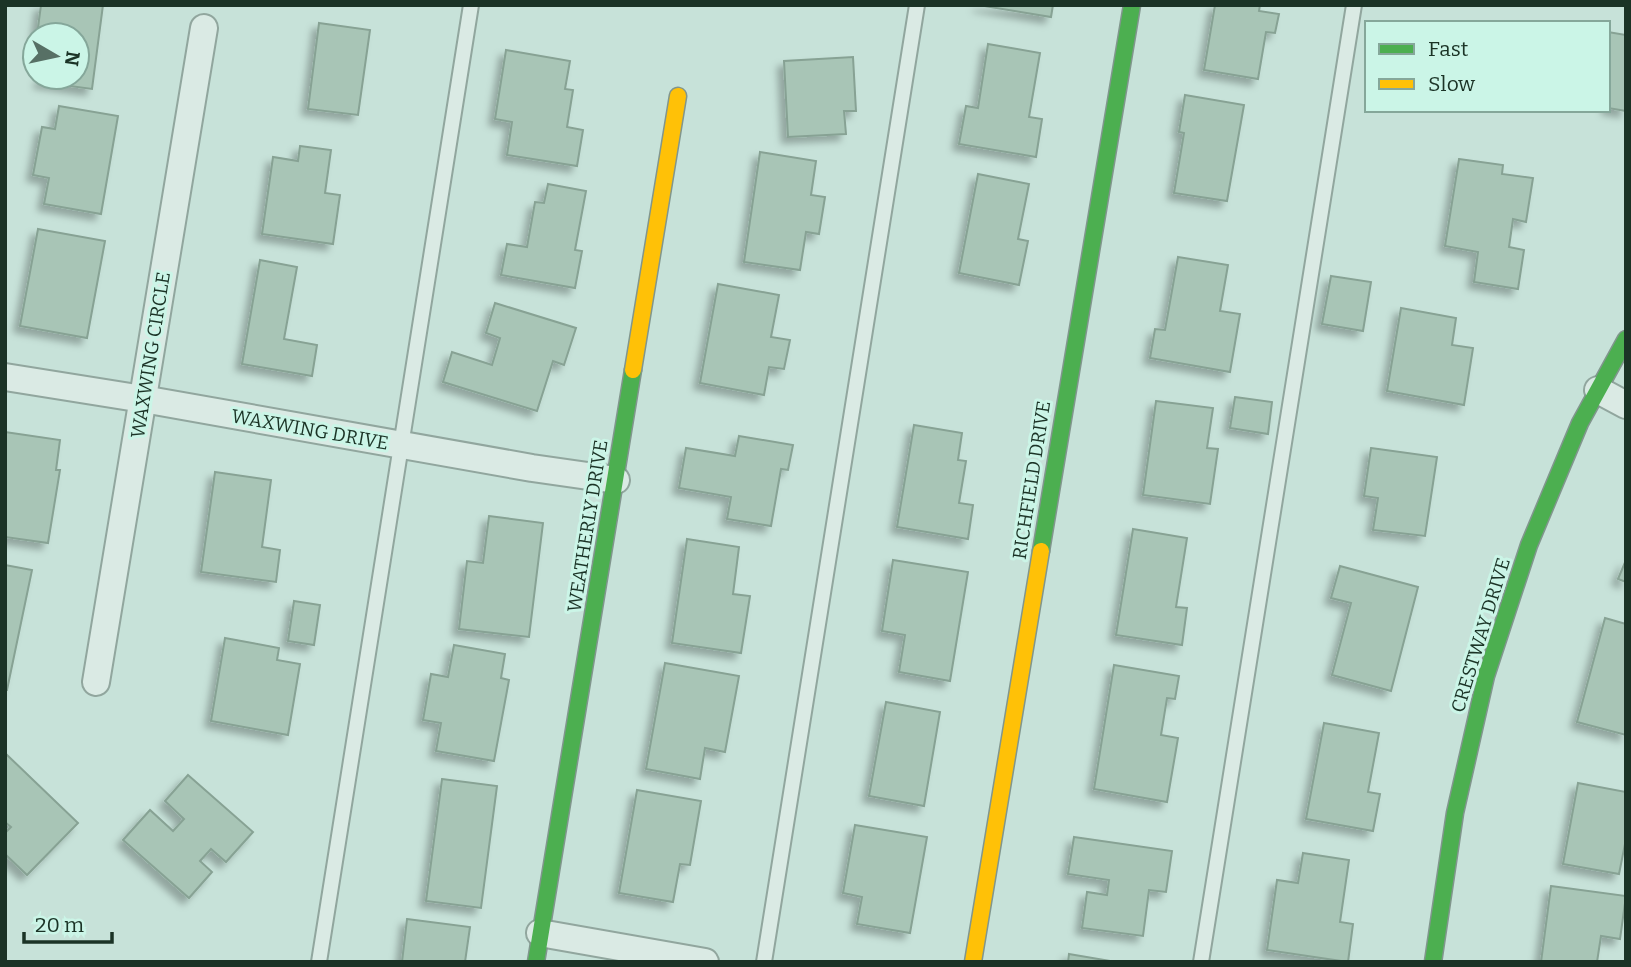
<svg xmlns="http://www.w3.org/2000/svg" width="1631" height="967" font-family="Bitter,serif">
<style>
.building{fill:#a8c5b6;stroke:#87a294;stroke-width:2;filter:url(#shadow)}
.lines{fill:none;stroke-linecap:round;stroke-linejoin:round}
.lane-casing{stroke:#91a69e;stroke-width:18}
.street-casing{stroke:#91a69e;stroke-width:30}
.fast-casing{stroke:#81968d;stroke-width:19}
.slow-casing{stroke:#81968d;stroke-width:19}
.lane{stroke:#daeae4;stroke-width:14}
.street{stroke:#daeae4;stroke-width:26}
.fast{stroke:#4caf50;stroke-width:16}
.slow{stroke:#ffc107;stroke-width:16}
.labels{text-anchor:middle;stroke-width:6;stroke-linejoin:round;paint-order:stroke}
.street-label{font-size:19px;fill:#1b3326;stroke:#cbf5e7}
</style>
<defs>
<filter id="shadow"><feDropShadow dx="-6" dy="6" stdDeviation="3.5" flood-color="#0004"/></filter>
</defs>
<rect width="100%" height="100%" fill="#c7e2d9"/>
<g class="building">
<path d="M 41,5 L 103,5 L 92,89 L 40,82 L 41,77 L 77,77 L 77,35 L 37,35 Z"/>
<path d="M 978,5 L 1053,5 L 1051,17 Z"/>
<path d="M 1215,5 L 1260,5 L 1259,11 L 1279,14 L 1275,33 L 1266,32 L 1258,79 L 1204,70 Z"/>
<path d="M 319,23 L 370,30 L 358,115 L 308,109 Z"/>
<path d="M 1608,32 L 1626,35 L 1626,111 L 1608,108 Z"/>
<path d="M 988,44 L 1040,53 L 1029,117 L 1042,119 L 1036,157 L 959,144 L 966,106 L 978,108 Z"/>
<path d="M 506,50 L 570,61 L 565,89 L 573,90 L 567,127 L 583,130 L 577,166 L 507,155 L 512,122 L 495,119 Z"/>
<path d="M 853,57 L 856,111 L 844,111 L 846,134 L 788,137 L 784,61 Z"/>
<path d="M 1185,95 L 1244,105 L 1227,201 L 1174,193 L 1184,133 L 1179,132 Z"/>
<path d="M 59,106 L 118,116 L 101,214 L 44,204 L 49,178 L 33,175 L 42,127 L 55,129 Z"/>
<path d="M 300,146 L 331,150 L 325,193 L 340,195 L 333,244 L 262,234 L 273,157 L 298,161 Z"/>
<path d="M 760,152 L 816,161 L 811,195 L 825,197 L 819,234 L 806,232 L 800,270 L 744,262 Z"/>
<path d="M 1459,159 L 1503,165 L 1502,174 L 1533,178 L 1526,222 L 1513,219 L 1509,247 L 1524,250 L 1518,289 L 1474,282 L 1478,252 L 1445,246 Z"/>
<path d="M 978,174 L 1029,184 L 1018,239 L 1028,241 L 1019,285 L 959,273 Z"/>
<path d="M 548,184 L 586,191 L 575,250 L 582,251 L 575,288 L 501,275 L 507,244 L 527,247 L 535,202 L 544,203 Z"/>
<path d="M 38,229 L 105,241 L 87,338 L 20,326 Z"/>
<path d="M 1178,257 L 1228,265 L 1220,311 L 1240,314 L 1230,372 L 1150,358 L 1155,329 L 1165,330 Z"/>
<path d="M 260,260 L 297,267 L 284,339 L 317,345 L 312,376 L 242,364 Z"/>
<path d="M 1331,276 L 1371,282 L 1363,331 L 1322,324 Z"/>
<path d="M 718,284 L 779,295 L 771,337 L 790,340 L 784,369 L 769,367 L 764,395 L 700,383 Z"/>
<path d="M 495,303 L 576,328 L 564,365 L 553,361 L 537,411 L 443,382 L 452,352 L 492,365 L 500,338 L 486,333 Z"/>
<path d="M 1401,308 L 1456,318 L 1452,345 L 1473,348 L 1464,405 L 1387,391 Z"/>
<path d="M 1235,397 L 1272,402 L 1268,434 L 1230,428 Z"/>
<path d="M 1156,401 L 1213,408 L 1207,448 L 1218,449 L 1210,504 L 1143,495 Z"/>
<path d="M 914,425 L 962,433 L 958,460 L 966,461 L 959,503 L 973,505 L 968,539 L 897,527 Z"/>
<path d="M 5,432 L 60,440 L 56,470 L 60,470 L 48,543 L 5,537 Z"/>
<path d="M 739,436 L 793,445 L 788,470 L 781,469 L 771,526 L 727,519 L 731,497 L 679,488 L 686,448 L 735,456 Z"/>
<path d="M 1371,448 L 1437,457 L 1425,536 L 1373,530 L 1378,498 L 1364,496 Z"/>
<path d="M 215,472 L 271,480 L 262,547 L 280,550 L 276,582 L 201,572 Z"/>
<path d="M 489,516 L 543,523 L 529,637 L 459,629 L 467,561 L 483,563 Z"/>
<path d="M 1133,529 L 1187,538 L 1176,607 L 1187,608 L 1182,645 L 1116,635 Z"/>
<path d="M 687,539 L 739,547 L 733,594 L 750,596 L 741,653 L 672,643 Z"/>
<path d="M 893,560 L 968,572 L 950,681 L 899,672 L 905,635 L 882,631 Z"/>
<path d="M 1626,560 L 1626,582 L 1618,579 Z"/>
<path d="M 5,565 L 32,570 L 7,690 L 5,690 Z"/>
<path d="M 1340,566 L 1418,587 L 1391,691 L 1332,675 L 1351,603 L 1331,598 Z"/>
<path d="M 294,601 L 320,605 L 314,645 L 288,641 Z"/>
<path d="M 1605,618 L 1626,624 L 1626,735 L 1577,722 Z"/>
<path d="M 225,638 L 279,648 L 277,660 L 300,664 L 288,735 L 211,721 Z"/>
<path d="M 454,645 L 505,654 L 501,678 L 509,680 L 494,761 L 436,751 L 441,723 L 423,720 L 431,674 L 448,677 Z"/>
<path d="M 665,663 L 739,676 L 725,752 L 705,748 L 700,779 L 646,769 Z"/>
<path d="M 1114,665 L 1179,676 L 1175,699 L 1167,698 L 1161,735 L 1178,738 L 1167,802 L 1094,789 Z"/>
<path d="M 886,702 L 940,712 L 924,806 L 869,796 Z"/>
<path d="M 1324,723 L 1379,733 L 1368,792 L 1380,794 L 1373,831 L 1306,819 Z"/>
<path d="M 5,753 L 78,823 L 27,875 L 5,854 L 5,833 L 11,827 L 5,822 Z"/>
<path d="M 188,775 L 253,832 L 226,862 L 211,849 L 200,861 L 212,872 L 189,898 L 123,840 L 150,810 L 173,831 L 184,819 L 165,801 Z"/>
<path d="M 442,779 L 497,786 L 481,908 L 426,901 Z"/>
<path d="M 1578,783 L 1626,792 L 1626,839 L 1619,874 L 1563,864 Z"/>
<path d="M 637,790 L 701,801 L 690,865 L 680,864 L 673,902 L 619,893 Z"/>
<path d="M 855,825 L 927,837 L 910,933 L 857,924 L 862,897 L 843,893 Z"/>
<path d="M 1074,837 L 1172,851 L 1166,892 L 1149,890 L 1143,936 L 1082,928 L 1087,892 L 1107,895 L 1109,880 L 1068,874 Z"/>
<path d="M 1303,853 L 1349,860 L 1340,922 L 1353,924 L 1348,962 L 1267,950 L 1277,880 L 1298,883 Z"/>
<path d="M 1551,886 L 1626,896 L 1620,939 L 1601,936 L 1597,962 L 1541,962 Z"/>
<path d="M 407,919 L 470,927 L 465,962 L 402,962 Z"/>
<path d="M 1069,954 L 1116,962 L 1068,962 Z"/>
</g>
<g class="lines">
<g class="lane-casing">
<g id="lane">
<path d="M 319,962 L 471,5"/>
<path d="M 764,962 L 917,5"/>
<path d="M 1201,962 L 1354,5"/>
</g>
</g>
<g class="street-casing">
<g id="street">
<path d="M 5,377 L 143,399 L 532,468 L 616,480"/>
<path d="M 1598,390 L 1626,405"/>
<path d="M 96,682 L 204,28"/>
<path d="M 540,933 L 705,962"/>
</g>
</g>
<g class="fast-casing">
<g id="fast">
<path d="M 1041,551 L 1132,5"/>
<path d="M 536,962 L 633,370"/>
<path d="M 1433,962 L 1455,813 L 1486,676 L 1529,545 L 1580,423 L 1626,339"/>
</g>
</g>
<g class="slow-casing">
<g id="slow">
<path d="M 633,370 L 678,96"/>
<path d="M 973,962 L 1041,551"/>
</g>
</g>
<use href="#lane" class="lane"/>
<use href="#street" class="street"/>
<use href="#fast" class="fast"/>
<use href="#slow" class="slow"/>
</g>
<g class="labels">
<g class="street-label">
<text transform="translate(150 355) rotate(-81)" y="7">WAXWING CIRCLE</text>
<text transform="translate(310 429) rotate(10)" y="7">WAXWING DRIVE</text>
<text transform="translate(1031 480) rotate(-81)" y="7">RICHFIELD DRIVE</text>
<text transform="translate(587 526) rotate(-81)" y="7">WEATHERLY DRIVE</text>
<text transform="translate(1480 635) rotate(-73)" y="7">CRESTWAY DRIVE</text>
</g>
</g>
<rect width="1631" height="967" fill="none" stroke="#1b3326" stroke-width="14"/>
<rect x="1365" y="21" width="245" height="91" fill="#cbf5e7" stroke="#85a79a" stroke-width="2"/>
<rect x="1379" y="44" width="35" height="10" fill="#4caf50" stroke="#85a79a" stroke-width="2"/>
<text x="1428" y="56" font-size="21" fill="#1b3326">Fast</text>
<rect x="1379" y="79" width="35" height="10" fill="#ffc107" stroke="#85a79a" stroke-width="2"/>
<text x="1428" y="91" font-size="21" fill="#1b3326">Slow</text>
<g transform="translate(56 56) rotate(99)"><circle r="33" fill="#cbf5e7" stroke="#85a79a" stroke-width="2"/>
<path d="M0-5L12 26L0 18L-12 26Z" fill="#577065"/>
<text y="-10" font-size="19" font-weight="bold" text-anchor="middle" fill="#1b3326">N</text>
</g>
<path d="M24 932v10h88v-10" fill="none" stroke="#1b3326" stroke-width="3.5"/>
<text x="35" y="932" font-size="21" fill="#1b3326" stroke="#cbf5e7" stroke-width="5" paint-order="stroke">20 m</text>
</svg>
